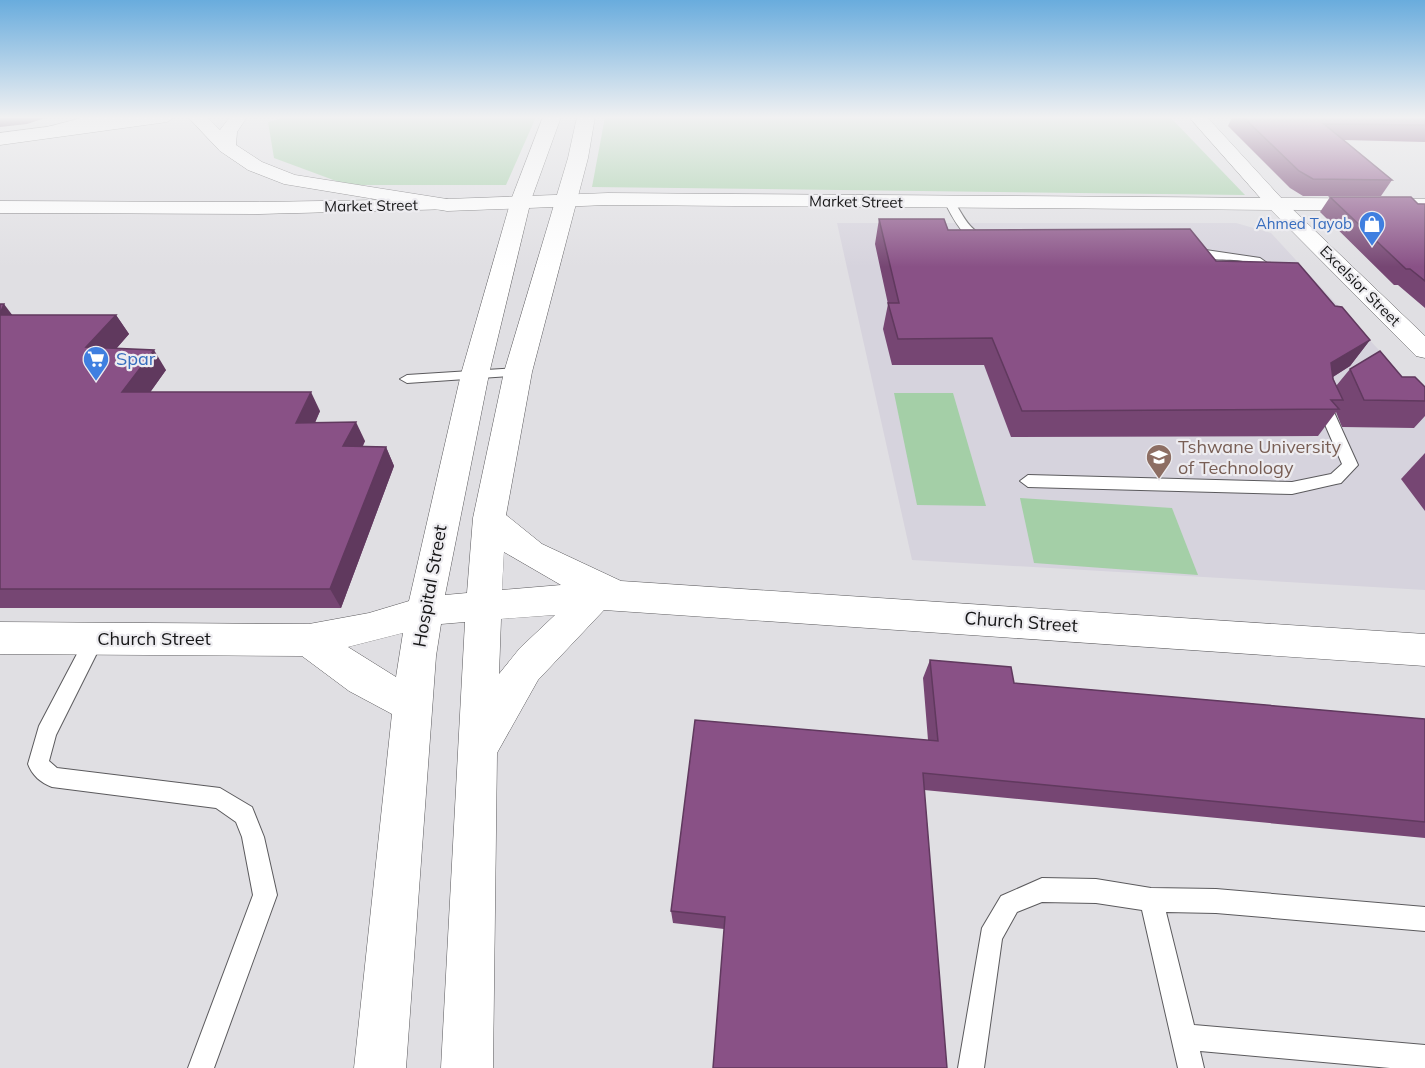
<svg xmlns="http://www.w3.org/2000/svg" width="1425" height="1068" font-family="Mulish,sans-serif">
<style>
.built{fill:#d6d3dd}
.green{fill:#a4cfa7}
.lines{fill:none;stroke-linecap:round;stroke-linejoin:round}
.lane-casing{stroke:#5b5a5d;stroke-width:2}
.street-casing{stroke:#5b5a5d;stroke-width:1}
.secondary-casing{stroke:#5b5a5d;stroke-width:1}
.primary-casing{stroke:#5b5a5d;stroke-width:1}
.lane{fill:#fff;fill-rule:evenodd}
.street{fill:#fff;fill-rule:evenodd}
.secondary{fill:#fff;fill-rule:evenodd}
.primary{fill:#fff;fill-rule:evenodd}
.wall{fill:#764673}
.shaded-wall{fill:#60395e}
.building{fill:#895186;stroke:#60395e;stroke-width:1.5}
.labels{text-anchor:middle;stroke-width:4.5;stroke-linejoin:round;paint-order:stroke}
.far-street-label{font-size:15px;fill:#161617;stroke:#edecf0}
.far-shop-label{font-size:15px;fill:#366cbe;stroke:#edecf0;text-anchor:end}
.shop-label{font-size:18px;fill:#366cbe;stroke:#edecf0;text-anchor:start}
.education-label{font-size:18px;fill:#785e54;stroke:#edecf0;text-anchor:start}
.street-label{font-size:18px;fill:#161617;stroke:#edecf0}
</style>
<rect width="100%" height="100%" fill="#e0dfe3"/>
<path class="built" d="M 837,223 L 1236,223 L 1271,233 L 1425,400 L 1425,590 L 912,560 Z"/>
<g class="green">
<path d="M 287,117 L 536,117 L 506,185 L 347,185 L 274,158 L 268,122 Z"/>
<path d="M 605,117 L 1170,117 L 1245,195 L 592,187 Z"/>
<path d="M 894,393 L 953,393 L 986,506 L 917,505 Z"/>
<path d="M 1020,498 L 1172,508 L 1198,575 L 1034,563 Z"/>
</g>
<g class="lines">
<g class="lane-casing">
<g id="lane">
<path d="M 946,201 L 954,201 C 964,217 969,231 989,238 L 989,242 C 966,246 954,220 945,203 Z"/>
<path d="M 1192,248 L 1260,258 L 1283,274 L 1273,276 C 1265,270 1258,264 1248,262 C 1229,257 1202,264 1186,251 Z"/>
<path d="M 518,368 L 525,372 L 523,375 L 407,383 L 400,379 L 407,375 Z"/>
<path d="M 1321,395 L 1328,399 L 1358,465 L 1341,483 L 1336,484 L 1292,494 L 1028,487 L 1020,481 L 1028,475 L 1292,482 L 1331,474 L 1342,464 L 1314,399 Z"/>
<path d="M 95,631 L 102,633 L 104,639 L 56,735 L 49,761 L 57,768 L 220,788 L 252,807 L 264,837 L 277,895 L 214,1068 L 188,1068 L 253,895 L 242,837 L 236,822 L 216,808 L 52,787 C 41,783 32,775 28,764 L 39,726 L 88,633 Z"/>
<path d="M 1042,878 L 1096,879 L 1151,888 L 1216,889 L 1425,907 L 1425,931 L 1216,913 L 1166,912 L 1194,1025 L 1425,1045 L 1425,1068 L 1390,1068 L 1200,1051 L 1204,1068 L 1178,1068 L 1142,910 L 1096,903 L 1042,902 L 1017,912 L 1002,939 L 984,1068 L 958,1068 L 982,928 L 1001,896 Z"/>
</g>
</g>
<g class="street-casing">
<g id="street">
<path d="M 543,117 L 561,117 L 531,200 L 489,374 L 445,595 L 467,593 L 473,518 L 504,372 L 568,158 L 577,117 L 595,117 L 588,158 L 532,372 L 506,515 L 542,544 L 621,581 L 1425,634 L 1425,666 L 604,610 L 538,680 L 497,753 L 493,1068 L 441,1068 L 465,622 L 441,624 L 436,656 L 406,1068 L 354,1068 L 392,714 L 349,691 L 302,656 L 0,654 L 0,622 L 309,624 L 369,613 L 409,601 L 461,374 L 511,200 ZM 504,552 L 561,585 L 502,590 ZM 555,615 L 520,648 L 499,674 L 501,619 ZM 403,633 L 396,677 L 348,647 Z"/>
<path d="M 1189,117 L 1207,117 L 1285,202 L 1425,336 L 1425,358 L 1416,356 L 1271,210 Z"/>
</g>
</g>
<g class="secondary-casing">
<g id="secondary">
<path d="M 123,117 L 175,117 L 167,122 L 0,145 L 0,133 Z"/>
<path d="M 447,199 L 454,201 L 457,205 L 454,209 L 259,214 L 0,213 L 0,201 L 259,202 Z"/>
</g>
</g>
<g class="primary-casing">
<g id="primary">
<path d="M 85,117 L 115,117 L 113,121 L 46,138 L 37,133 L 40,129 Z"/>
<path d="M 188,117 L 207,117 L 220,130 L 230,117 L 247,117 L 237,132 L 236,145 L 262,162 L 295,175 L 447,199 L 608,193 L 1425,199 L 1425,211 L 608,205 L 447,211 L 284,184 L 248,170 L 220,151 Z"/>
</g>
</g>
<use href="#lane" class="lane"/>
<use href="#street" class="street"/>
<use href="#secondary" class="secondary"/>
<use href="#primary" class="primary"/>
</g>
<g class="wall">
<path d="M 1232,117 L 1425,117 L 1425,142 L 1344,140 L 1392,180 L 1381,196 L 1303,196 L 1290,188 L 1228,126 Z"/>
<path d="M 1330,197 L 1425,204 L 1425,308 L 1398,285 L 1394,285 L 1320,212 Z"/>
<path d="M 879,219 L 948,230 L 1216,261 L 1335,306 L 1370,340 L 1350,366 L 1333,377 L 1336,386 L 1350,369 L 1402,377 L 1425,387 L 1425,416 L 1414,428 L 1342,427 L 1336,412 L 1318,436 L 1011,437 L 984,365 L 892,365 L 883,329 L 888,304 L 875,244 Z"/>
<path d="M 0,304 L 12,315 L 116,315 L 129,334 L 116,349 L 166,370 L 150,392 L 320,411 L 315,423 L 365,441 L 363,446 L 386,447 L 394,466 L 341,608 L 0,608 Z"/>
<path d="M 1425,453 L 1425,511 L 1401,479 Z"/>
<path d="M 930,660 L 1014,683 L 1425,719 L 1425,838 L 924,790 L 724,929 L 673,923 L 671,911 L 928,740 L 923,678 Z"/>
</g>
<g class="shaded-wall">
<path d="M 0,117 L 48,117 L 27,124 L 0,127 Z"/>
<path d="M 4,304 L 19,324 L 0,315 Z"/>
<path d="M 116,315 L 129,334 L 100,367 L 86,347 Z"/>
<path d="M 1370,340 L 1350,366 L 1312,390 L 1331,363 Z"/>
<path d="M 154,350 L 166,370 L 137,411 L 122,392 Z"/>
<path d="M 311,392 L 320,411 L 306,442 L 296,423 Z"/>
<path d="M 356,422 L 365,441 L 352,465 L 343,446 Z"/>
<path d="M 386,447 L 394,466 L 341,608 L 330,589 Z"/>
</g>
<g class="building">
<path d="M 1243,117 L 1425,117 L 1425,125 L 1324,124 L 1392,180 L 1313,179 L 1299,171 Z"/>
<path d="M 1330,197 L 1411,197 L 1418,204 L 1425,204 L 1425,281 L 1410,269 L 1406,269 Z"/>
<path d="M 879,219 L 944,219 L 948,230 L 1190,229 L 1216,261 L 1298,263 L 1335,306 L 1342,307 L 1370,340 L 1331,363 L 1333,379 L 1343,400 L 1331,400 L 1339,409 L 1022,411 L 992,338 L 898,339 L 888,303 L 899,303 Z"/>
<path d="M 0,304 L 4,304 L 0,314 Z"/>
<path d="M 0,315 L 116,315 L 86,347 L 154,350 L 122,392 L 311,392 L 296,423 L 356,422 L 343,446 L 386,447 L 330,589 L 0,589 Z"/>
<path d="M 1380,351 L 1402,377 L 1415,377 L 1425,387 L 1425,401 L 1364,400 L 1350,369 Z"/>
<path d="M 930,660 L 1011,667 L 1014,683 L 1425,719 L 1425,822 L 923,773 L 947,1068 L 713,1068 L 725,917 L 671,911 L 695,720 L 938,741 Z"/>
</g>
<linearGradient id="sky" x2="0" y2="1"><stop stop-color="#69acdd"/><stop offset="0.44" stop-color="#f1f1f2"/><stop offset="1" stop-color="#f1f1f2" stop-opacity="0"/></linearGradient>
<rect width="1425" height="267" fill="url(#sky)"/>
<defs>
<g id="shop-pin" transform="scale(1.35)"><path d="M0 17L-7.5 6A9.5 9.5 0 1 1 7.5 6Z" fill="#3f7fe0" stroke="#edecf0"/><path d="M-5-2.5h2.3a2.7 3.5 0 0 1 5.4 0H5L5.5 6h-11ZM-1.5-2.5h3a1.5 2.3 0 0 0-3 0Z" fill="#fff"/></g>
<g id="supermarket-pin" transform="scale(1.35)"><path d="M0 17L-7.5 6A9.5 9.5 0 1 1 7.5 6Z" fill="#3f7fe0" stroke="#edecf0"/><path d="M-6-5.5h2.5l.6 2H6L4.5 2H-2.5L-4.4-4H-6ZM-1.5 3.2a1.3 1.3 0 1 0 .1 0ZM3 3.2a1.3 1.3 0 1 0 .1 0Z" fill="#fff"/></g>
<g id="university-pin" transform="scale(1.35)"><path d="M0 17L-7.5 6A9.5 9.5 0 1 1 7.5 6Z" fill="#8d6e63" stroke="#edecf0"/><path d="M0-5L7-2L0 1L-7-2ZM-4 1L0 2.5L4 1V4Q0 6-4 4Z" fill="#fff"/></g>
</defs>
<g fill-rule="evenodd">
<use href="#shop-pin" x="1372" y="224"/>
<use href="#supermarket-pin" x="96" y="359"/>
<use href="#university-pin" x="1159" y="457"/>
</g>
<g class="labels">
<g class="far-street-label">
<text transform="translate(856 202) rotate(1)" y="5">Market Street</text>
<text transform="translate(371 206) rotate(-1)" y="5">Market Street</text>
<text transform="translate(1360 286) rotate(45)" y="5">Excelsior Street</text>
</g>
<g class="far-shop-label">
<text x="1352" y="229">Ahmed Tayob</text>
</g>
<g class="shop-label">
<text x="116" y="365">Spar</text>
</g>
<g class="education-label">
<text x="1178" y="453">Tshwane University<tspan x="1178" dy="21">of Technology</tspan></text>
</g>
<g class="street-label">
<text transform="translate(430 586) rotate(-80)" y="6">Hospital Street</text>
<text transform="translate(1021 622) rotate(4)" y="6">Church Street</text>
<text x="154" y="645">Church Street</text>
</g>
</g>
</svg>
